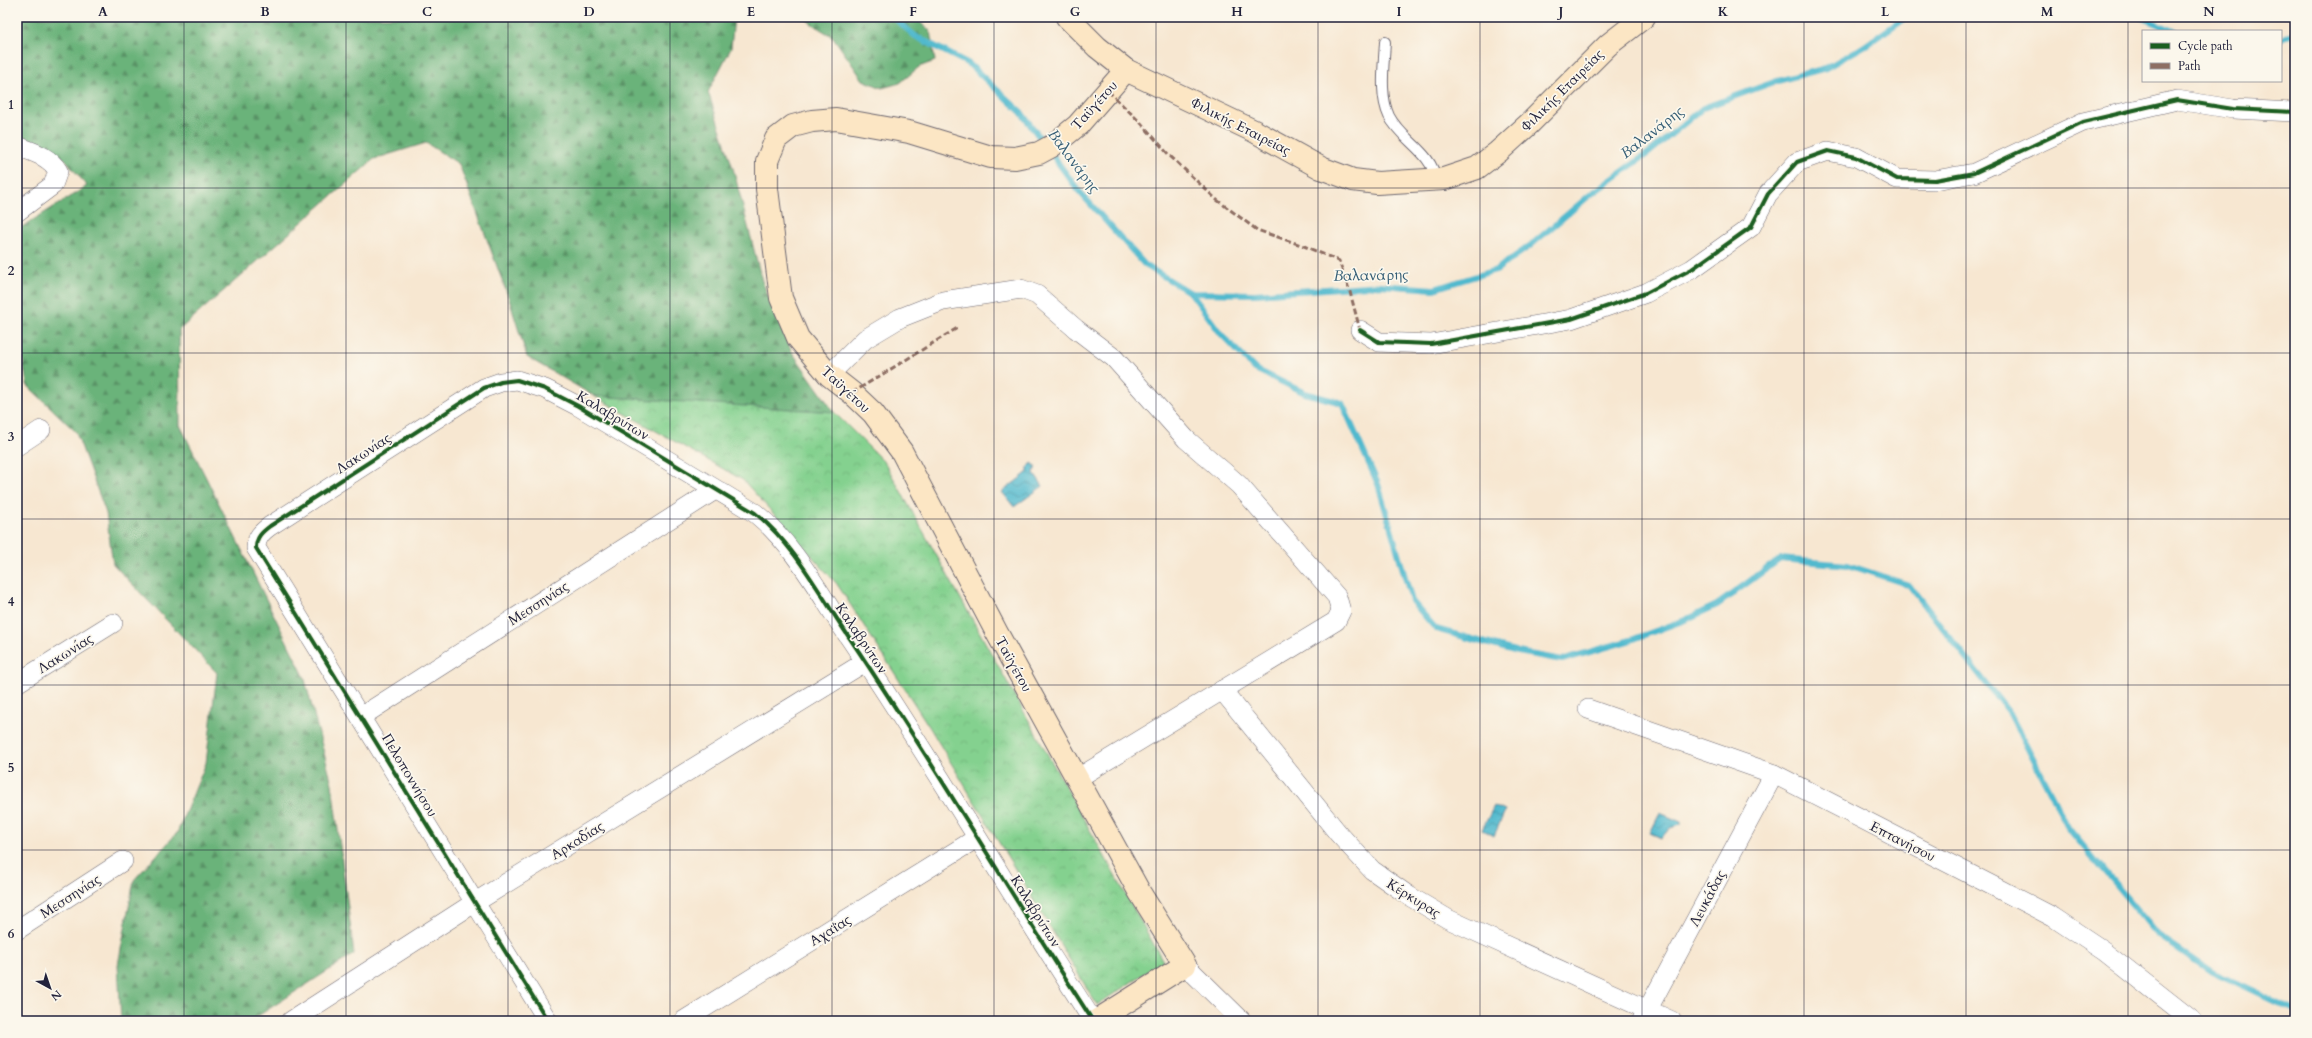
<svg xmlns="http://www.w3.org/2000/svg" width="2312" height="1038" font-family="Cardo,serif">
<style>
.forest{fill:url(#forest-firs);stroke:#466a5a}
.park{fill:url(#park-crowns);stroke:#537a65}
.water{fill:url(#water-waves);stroke:#3a6e84}
.lines{fill:none;stroke-linecap:round;stroke-linejoin:round}
.stream{stroke:#51b9ce;stroke-width:6}
.lane-casing{stroke:#6d6770;stroke-width:12}
.street-casing{stroke:#6d6770;stroke-width:20}
.secondary-casing{stroke:#6d6770;stroke-width:24}
.lane{stroke:#fff;stroke-width:10}
.street{stroke:#fff;stroke-width:19}
.secondary{stroke:#fce6c4;stroke-width:22}
.quiet{stroke:#8d6e63;stroke-width:3;stroke-dasharray:6 3;stroke-linecap:butt}
.cycleway-casing{stroke:#fbf7ec;stroke-width:6}
.cycleway{stroke:#1b5e20;stroke-width:4}
.grid{fill:none;stroke:#22223b;stroke-width:1;stroke-opacity:0.55}
.labels{text-anchor:middle;stroke-width:3.5;stroke-linejoin:round;paint-order:stroke}
.street-label{font-size:14px;fill:#22223b;stroke:#fbf7ec}
.water-label{font-size:15px;font-style:italic;fill:#355e76;stroke:#fbf7ec}
.neatline{fill:none;stroke:#22223b;stroke-width:1.5}
.grid-label{font-size:13px;text-anchor:middle;font-weight:bold;fill:#22223b}
</style>
<defs>
<pattern id="forest-firs" width="22" height="20" patternUnits="userSpaceOnUse"><rect width="22" height="20" fill="#6bb37a"/><path d="M5 1l3.5 6h-7zM16 11l3.5 6h-7z" fill="#589165"/></pattern>
<pattern id="park-crowns" width="20" height="18" patternUnits="userSpaceOnUse"><rect width="20" height="18" fill="#84d18f"/><path d="M2 6a3 3 0 1 1 6 0M12 15a3 3 0 1 1 6 0" fill="none" stroke="#72b37c"/></pattern>
<pattern id="water-waves" width="16" height="10" patternUnits="userSpaceOnUse"><rect width="16" height="10" fill="#51b9ce"/><path d="M0 5q4-4 8 0t8 0" fill="none" stroke="#4396a8"/></pattern>
</defs>
<rect width="100%" height="100%" fill="#fbf7ec"/>
<filter id="ink" filterUnits="userSpaceOnUse"><feTurbulence type="fractalNoise" baseFrequency=".025" numOctaves="2"/><feDisplacementMap in="SourceGraphic" scale="8" xChannelSelector="R" yChannelSelector="G"/><feConvolveMatrix kernelMatrix="1 2 1 2 8 2 1 2 1" color-interpolation-filters="sRGB"/></filter>
<filter id="wash" filterUnits="userSpaceOnUse"><feTurbulence type="fractalNoise" baseFrequency=".012" numOctaves="4" result="noise"/><feDisplacementMap in="SourceGraphic" scale="16" xChannelSelector="R" yChannelSelector="G"/><feGaussianBlur stdDeviation="0.9" result="paint"/><feColorMatrix in="noise" values="0 0 0 0 0 0 0 0 0 0 0 0 0 0 0 0 0 1.4 0 .05"/><feComposite in="paint" operator="in"/></filter>
<g filter="url(#wash)">
<rect width="100%" height="100%" fill="#f7e7d1"/>
<g class="forest">
<path d="M 17,17 L 734,17 L 731,48 L 708,92 L 733,168 L 762,281 L 792,352 L 834,412 L 594,396 L 527,357 L 508,296 L 459,164 L 426,143 L 374,159 L 179,330 L 180,425 L 304,676 L 332,784 L 354,954 L 250,1021 L 121,1021 L 118,965 L 134,880 L 177,833 L 206,763 L 217,673 L 113,564 L 106,513 L 76,432 L 27,385 L 17,321 L 17,230 L 87,186 L 65,159 L 17,133 Z"/>
<path d="M 804,17 L 914,17 L 930,31 L 935,61 L 919,67 L 900,83 L 882,88 L 863,80 L 833,37 L 812,24 Z"/>
</g>
<path class="park" d="M 594,396 L 834,412 L 885,463 L 1163,961 L 1097,1005 L 930,728 L 837,584 L 743,480 Z"/>
<g class="water">
<path d="M 1032,463 L 1036,466 L 1034,473 L 1043,486 L 1014,507 L 1002,492 L 1028,472 L 1028,467 Z"/>
<path d="M 1494,806 L 1505,811 L 1494,836 L 1482,830 Z"/>
<path d="M 1660,813 L 1681,822 L 1681,825 L 1670,828 L 1661,838 L 1650,833 Z"/>
</g>
<g class="lines">
<g class="stream">
<path d="M 893,17 L 915,36 L 969,64 L 1021,112 L 1078,190 L 1145,265 L 1191,293 L 1255,294 L 1381,285 L 1434,289 L 1496,270 L 1531,245 L 1590,195 L 1650,152 L 1703,108 L 1774,82 L 1826,68 L 1866,45 L 1906,17"/>
<path d="M 2140,17 L 2174,31"/>
<path d="M 2281,40 L 2295,32"/>
<path d="M 1191,293 L 1221,334 L 1255,369 L 1305,393 L 1342,403 L 1378,484 L 1412,601 L 1436,629 L 1518,652 L 1562,660 L 1631,640 L 1685,620 L 1717,605 L 1780,559 L 1848,565 L 1909,585 L 2010,714 L 2069,829 L 2158,935 L 2212,972 L 2295,1011"/>
</g>
</g>
</g>
<g filter="url(#ink)">
<g class="lines">
<g class="lane-casing">
<path id="lane" d="M 1385,42 C 1384,64 1379,95 1389,116 C 1401,140 1432,152 1436,180"/>
</g>
<g class="street-casing">
<g id="street">
<path d="M 17,146 C 33,152 49,156 58,171 L 53,185 L 17,212"/>
<path d="M 1360,330 L 1379,342 L 1431,344 L 1571,319 L 1646,293 L 1692,269 L 1751,227 L 1768,194 L 1797,162 L 1828,151 L 1856,157 L 1897,179 L 1935,180 L 1974,173 L 2083,122 L 2177,100 L 2233,109 L 2295,112"/>
<path d="M 829,375 L 865,339 L 900,318 L 943,301 L 1021,289 L 1037,295 L 1076,329 L 1114,358 L 1186,439 L 1239,485 L 1337,597 L 1341,611 L 1336,621 L 1078,778"/>
<path d="M 17,446 L 41,430"/>
<path d="M 17,683 L 113,623"/>
<path d="M 1222,690 L 1338,833 L 1372,870 L 1409,896 L 1448,919 L 1672,1021"/>
<path d="M 1588,709 L 1774,774 L 1997,888 L 2053,917 L 2104,951 L 2193,1021"/>
<path d="M 362,716 L 715,490"/>
<path d="M 17,930 L 123,861"/>
<path d="M 1185,965 L 1242,1021"/>
<path d="M 1642,1020 L 1774,774"/>
<path d="M 291,1021 L 474,903 L 865,662"/>
<path d="M 548,1021 L 256,548 C 256,537 262,532 270,526 L 484,388 L 501,382 L 517,380 L 545,389 L 578,406 L 755,513 C 796,546 821,597 851,640 C 935,765 1011,895 1093,1021"/>
<path d="M 683,1021 L 977,838"/>
</g>
</g>
<g class="secondary-casing">
<g id="secondary">
<path d="M 1067,17 L 1097,47 L 1126,70 L 1254,131 L 1321,168 L 1353,180 L 1377,183 L 1444,179 L 1477,168 L 1498,152 L 1530,123 L 1608,45 L 1644,17"/>
<path d="M 1096,1021 L 1185,965 L 1140,893 L 997,633 L 902,452 L 873,413 L 852,393 L 829,375 L 798,338 L 781,298 L 767,189 L 767,161 L 776,139 L 793,126 L 812,121 L 836,119 L 909,132 L 991,157 L 1015,158 L 1039,153 L 1052,146 L 1078,125 L 1126,70"/>
</g>
</g>
<use href="#lane" class="lane"/>
<use href="#street" class="street"/>
<use href="#secondary" class="secondary"/>
<g class="quiet">
<path d="M 1108,91 L 1141,123 L 1169,155 L 1217,200 L 1257,230 L 1304,246 L 1339,261 L 1350,292 L 1360,330"/>
<path d="M 852,393 L 959,327"/>
</g>
<g class="cycleway-casing">
<g id="cycleway">
<path d="M 1360,330 L 1379,342 L 1431,344 L 1571,319 L 1646,293 L 1692,269 L 1751,227 L 1768,194 L 1797,162 L 1828,151 L 1856,157 L 1897,179 L 1935,180 L 1974,173 L 2083,122 L 2177,100 L 2233,109 L 2295,112"/>
<path d="M 548,1021 L 256,548 C 256,537 262,532 270,526 L 484,388 L 501,382 L 517,380 L 545,389 L 578,406 L 755,513 C 796,546 821,597 851,640 C 935,765 1011,895 1093,1021"/>
</g>
</g>
<use href="#cycleway" class="cycleway"/>
</g>
</g>
<path class="grid" d="M 184,17 L 184,1021M 346,17 L 346,1021M 508,17 L 508,1021M 670,17 L 670,1021M 832,17 L 832,1021M 994,17 L 994,1021M 1156,17 L 1156,1021M 1318,17 L 1318,1021M 1480,17 L 1480,1021M 1642,17 L 1642,1021M 1804,17 L 1804,1021M 1966,17 L 1966,1021M 2128,17 L 2128,1021M 17,188 L 2295,188M 17,353 L 2295,353M 17,519 L 2295,519M 17,685 L 2295,685M 17,850 L 2295,850"/>
<g class="labels">
<g class="street-label">
<text transform="translate(1562 90) rotate(-45)" y="5">Φιλικής Εταιρείας</text>
<text transform="translate(1094 105) rotate(-48)" y="5">Ταϋγέτου</text>
<text transform="translate(1241 126) rotate(27)" y="5">Φιλικής Εταιρείας</text>
<text transform="translate(846 389) rotate(43)" y="5">Ταϋγέτου</text>
<text transform="translate(613 415) rotate(31)" y="5">Καλαβρύτων</text>
<text transform="translate(363 453) rotate(-33)" y="5">Λακωνίας</text>
<text transform="translate(538 603) rotate(-33)" y="5">Μεσσηνίας</text>
<text transform="translate(862 638) rotate(56)" y="5">Καλαβρύτων</text>
<text transform="translate(65 653) rotate(-32)" y="5">Λακωνίας</text>
<text transform="translate(1014 664) rotate(61)" y="5">Ταϋγέτου</text>
<text transform="translate(410 775) rotate(59)" y="5">Πελοποννήσου</text>
<text transform="translate(577 840) rotate(-32)" y="5">Αρκαδίας</text>
<text transform="translate(1903 841) rotate(27)" y="5">Επτανήσου</text>
<text transform="translate(70 896) rotate(-33)" y="5">Μεσσηνίας</text>
<text transform="translate(1414 898) rotate(32)" y="5">Κέρκυρας</text>
<text transform="translate(1707 898) rotate(-62)" y="5">Λευκάδας</text>
<text transform="translate(1036 911) rotate(58)" y="5">Καλαβρύτων</text>
<text transform="translate(830 930) rotate(-32)" y="5">Αχαΐας</text>
</g>
<g class="water-label">
<text transform="translate(1652 132) rotate(-38)" y="5">Βαλανάρης</text>
<text transform="translate(1074 161) rotate(53)" y="5">Βαλανάρης</text>
<text transform="translate(1371 275) rotate(-1)" y="5">Βαλανάρης</text>
</g>
</g>
<rect width="2312" height="1038" fill="none" stroke="#fbf7ec" stroke-width="44"/>
<rect x="2142" y="30" width="140" height="52" fill="#fbf7ec" stroke="#a4a2a5"/>
<rect x="2150" y="43" width="20" height="6" fill="#1b5e20" stroke="#a4a2a5"/>
<text x="2178" y="50" font-size="12" fill="#22223b">Cycle path</text>
<rect x="2150" y="63" width="20" height="6" fill="#8d6e63" stroke="#a4a2a5"/>
<text x="2178" y="70" font-size="12" fill="#22223b">Path</text>
<g transform="translate(50 988) rotate(140)" stroke="#fbf7ec" stroke-width="3" paint-order="stroke">
<path d="M0-3L7 15L0 10L-7 15Z" fill="#22223b"/>
<text y="-6" font-size="11" font-weight="bold" text-anchor="middle" fill="#22223b">N</text>
</g>
<rect x="22" y="22" width="2268" height="994" class="neatline"/>
<g class="grid-label">
<text x="103" y="16">A</text>
<text x="265" y="16">B</text>
<text x="427" y="16">C</text>
<text x="589" y="16">D</text>
<text x="751" y="16">E</text>
<text x="913" y="16">F</text>
<text x="1075" y="16">G</text>
<text x="1237" y="16">H</text>
<text x="1399" y="16">I</text>
<text x="1561" y="16">J</text>
<text x="1723" y="16">K</text>
<text x="1885" y="16">L</text>
<text x="2047" y="16">M</text>
<text x="2209" y="16">N</text>
<text x="11" y="109">1</text>
<text x="11" y="275">2</text>
<text x="11" y="441">3</text>
<text x="11" y="606">4</text>
<text x="11" y="772">5</text>
<text x="11" y="938">6</text>
</g>
</svg>
